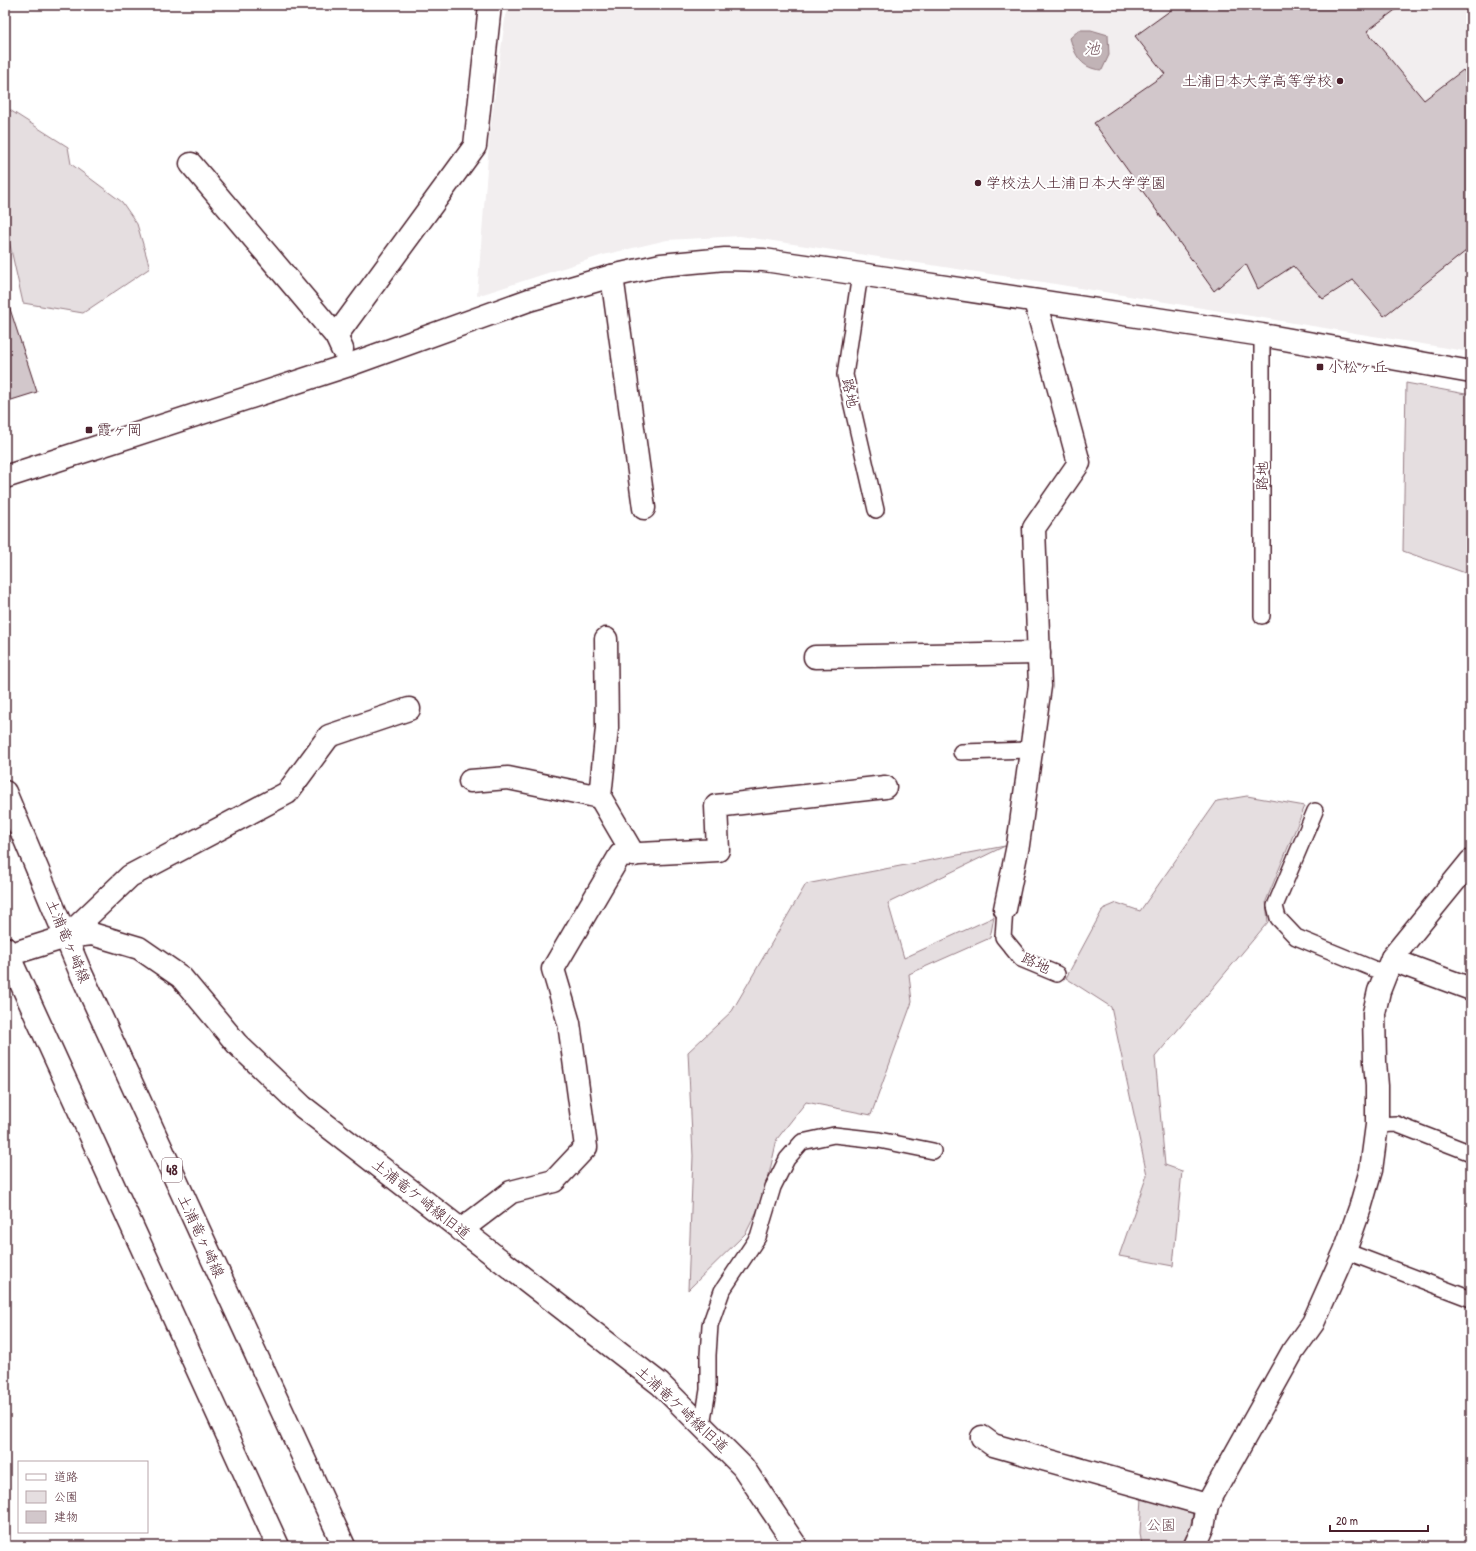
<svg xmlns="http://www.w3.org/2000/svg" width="1476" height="1551" font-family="'Patrick Hand','Klee One',sans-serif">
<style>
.built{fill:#f2eeef}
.green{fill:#e5dee0;stroke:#987e86}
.water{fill:#c1b3b6;stroke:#91787e}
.building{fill:#d2c7cb;stroke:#4a1f2b}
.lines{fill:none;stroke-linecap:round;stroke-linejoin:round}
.service-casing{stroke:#4a1f2b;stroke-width:18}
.minor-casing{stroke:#4a1f2b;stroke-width:25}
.primary-casing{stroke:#4a1f2b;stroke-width:25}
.service{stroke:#fff;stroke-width:15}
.minor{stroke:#fff;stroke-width:22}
.primary{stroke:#fff;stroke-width:22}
.poi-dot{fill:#4a1f2b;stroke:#fff;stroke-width:1.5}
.labels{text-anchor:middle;stroke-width:4;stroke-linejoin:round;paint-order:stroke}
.shield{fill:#fff;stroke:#80626b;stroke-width:1}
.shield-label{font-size:14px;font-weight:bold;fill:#4a1f2b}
.poi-label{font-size:15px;fill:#4a1f2b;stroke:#fff;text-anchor:start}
.street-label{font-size:15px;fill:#4a1f2b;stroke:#fff}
.park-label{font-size:15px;fill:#714f58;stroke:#fff}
.water-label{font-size:16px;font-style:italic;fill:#74535c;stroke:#fff}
</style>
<rect width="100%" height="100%" fill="#fff"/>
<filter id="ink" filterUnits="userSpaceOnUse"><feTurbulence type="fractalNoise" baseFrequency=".025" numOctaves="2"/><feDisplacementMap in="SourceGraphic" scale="8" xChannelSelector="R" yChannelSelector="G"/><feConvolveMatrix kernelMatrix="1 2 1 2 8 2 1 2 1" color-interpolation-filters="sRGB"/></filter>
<g filter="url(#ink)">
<path class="built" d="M 507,5 L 1471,5 L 1471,352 L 1043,282 L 740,236 L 667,240 L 603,255 L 477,296 L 490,131 Z"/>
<g class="green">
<path d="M 5,107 L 68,147 L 71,164 L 122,202 L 137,224 L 150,268 L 83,313 L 23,303 L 10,245 L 5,229 Z"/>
<path d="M 1406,383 L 1471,395 L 1471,575 L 1403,551 Z"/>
<path d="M 1247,796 L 1305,806 L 1266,901 L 1268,922 L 1155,1057 L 1165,1165 L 1182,1171 L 1173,1266 L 1119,1256 L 1147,1175 L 1111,1007 L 1066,978 L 1103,909 L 1117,903 L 1140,911 L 1217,801 Z"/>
<path d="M 1005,846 L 888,903 L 904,958 L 994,917 L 990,938 L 909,974 L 912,1002 L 871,1115 L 806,1102 L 777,1139 L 764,1197 L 746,1233 L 688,1290 L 693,1156 L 688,1052 L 732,1011 L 806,884 Z"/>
<path d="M 1142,1497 L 1193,1513 L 1190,1528 L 1181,1546 L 1142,1546 L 1140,1533 Z"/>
</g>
<path class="water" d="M 1079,30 L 1091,30 L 1108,35 L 1109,55 L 1102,70 C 1082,69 1075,56 1070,38 Z"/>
<g class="building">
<path d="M 1178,5 L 1402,5 L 1367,31 L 1424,100 L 1463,70 L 1471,79 L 1471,247 L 1384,316 L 1353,280 L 1323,299 L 1293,266 L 1258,289 L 1246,264 L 1214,291 L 1094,123 L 1165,74 L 1135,36 Z"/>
<path d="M 10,309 L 37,392 L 5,402 L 5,310 Z"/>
</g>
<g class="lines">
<g class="service-casing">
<g id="service">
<path d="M 860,274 L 845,375 L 876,510"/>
<path d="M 1262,335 L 1262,616"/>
<path d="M 961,752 L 1031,750"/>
<path d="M 1315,811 L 1275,906 L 1278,918 L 1296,937 L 1386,974"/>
<path d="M 1005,909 L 1003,937 L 1021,959 L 1057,974"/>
<path d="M 1377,1125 L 1396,1124 L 1471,1153"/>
<path d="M 1345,1251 L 1471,1299"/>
<path d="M 702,1426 L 708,1390 L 708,1355 L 710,1325 L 722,1291 L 758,1237 L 773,1187 L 787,1159 L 802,1142 L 834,1135 L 879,1140 L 933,1151"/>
</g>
</g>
<g class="minor-casing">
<g id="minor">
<path d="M 191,164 L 336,336 L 342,349"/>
<path d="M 612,276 L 644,508"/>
<path d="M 336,336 L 475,146 L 490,5"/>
<path d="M 5,477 L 349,365 L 529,300 L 612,276 L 661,265 L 725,259 L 764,260 L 860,274 L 1262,335 L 1471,372"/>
<path d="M 606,639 L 607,728 L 600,797 L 634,855"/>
<path d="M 815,657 L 1039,653"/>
<path d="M 470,781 L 508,778 L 600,797"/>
<path d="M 1005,909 L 1018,845 L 1040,686 L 1034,528 L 1079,463 L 1035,301"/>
<path d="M 66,937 L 130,876 L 287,793 L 329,736 L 409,709"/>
<path d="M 8,955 L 66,937 L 92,934 L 139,948 L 181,977 L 237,1044 L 303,1107 L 660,1384 L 743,1467 L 796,1546"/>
<path d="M 1392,958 L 1406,965 L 1471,989"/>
<path d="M 461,1230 L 511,1192 L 554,1181 L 586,1147 L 569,1023 L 553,969 L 620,855 L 718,850 L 716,806 L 885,787"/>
<path d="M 982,1437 L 993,1445 L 1207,1505"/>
<path d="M 1195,1546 L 1203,1528 L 1207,1505 L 1293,1351 L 1313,1323 L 1345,1251 L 1360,1208 L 1371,1170 L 1377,1125 L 1377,1086 L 1375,1062 L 1374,1013 L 1379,991 L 1392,958 L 1471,861"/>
</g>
</g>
<g class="primary-casing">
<g id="primary">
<path d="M 5,792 L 80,971 L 344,1546"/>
<path d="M 5,948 L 278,1546"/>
</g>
</g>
<use href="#service" class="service"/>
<use href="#minor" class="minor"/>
<use href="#primary" class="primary"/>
</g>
</g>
<g class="poi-dot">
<circle cx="1340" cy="81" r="4"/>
<circle cx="978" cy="183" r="4"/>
<rect x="1316" y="363" width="8" height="8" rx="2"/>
<rect x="85" y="426" width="8" height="8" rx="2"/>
</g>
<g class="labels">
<rect class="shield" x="162" y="1158" width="20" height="24" rx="3"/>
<g class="shield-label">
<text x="172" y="1175">48</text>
</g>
<g class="poi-label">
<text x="1332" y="86" text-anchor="end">土浦日本大学高等学校</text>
<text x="986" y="188">学校法人土浦日本大学学園</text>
<text x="1328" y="372">小松ヶ丘</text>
<text x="97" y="435">霞ヶ岡</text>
</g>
<g class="street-label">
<text transform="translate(850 393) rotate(79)" y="5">路地</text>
<text transform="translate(1262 476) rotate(-90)" y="5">路地</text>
<text transform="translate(68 941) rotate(67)" y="5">土浦竜ヶ崎線</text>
<text transform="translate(1036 963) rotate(26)" y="5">路地</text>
<text transform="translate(421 1199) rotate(38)" y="5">土浦竜ケ崎線旧道</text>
<text transform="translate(201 1236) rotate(65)" y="5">土浦竜ヶ崎線</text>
<text transform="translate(682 1409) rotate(43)" y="5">土浦竜ケ崎線旧道</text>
</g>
<g class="park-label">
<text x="1161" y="1530">公園</text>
</g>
<g class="water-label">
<text x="1092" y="54">池</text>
</g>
</g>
<rect width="1476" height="1551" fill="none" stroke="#fff" stroke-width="20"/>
<rect x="10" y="10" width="1456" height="1531" fill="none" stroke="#4a1f2b" stroke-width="1.5" filter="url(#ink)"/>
<rect x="18" y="1461" width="130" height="72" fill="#ffffff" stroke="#b7a5aa"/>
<rect x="26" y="1474" width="20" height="6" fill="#ffffff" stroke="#b7a5aa"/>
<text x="54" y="1481" font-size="12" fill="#4a1f2b">道路</text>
<rect x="26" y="1491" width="20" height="12" fill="#e5dee0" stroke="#b7a5aa"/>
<text x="54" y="1501" font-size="12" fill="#4a1f2b">公園</text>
<rect x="26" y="1511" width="20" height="12" fill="#d2c7cb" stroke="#b7a5aa"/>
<text x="54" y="1521" font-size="12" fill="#4a1f2b">建物</text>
<path d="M1330 1525v6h98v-6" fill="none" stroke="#4a1f2b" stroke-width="2"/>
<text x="1336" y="1525" font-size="12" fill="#4a1f2b" stroke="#ffffff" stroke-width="3" paint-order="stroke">20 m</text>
</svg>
